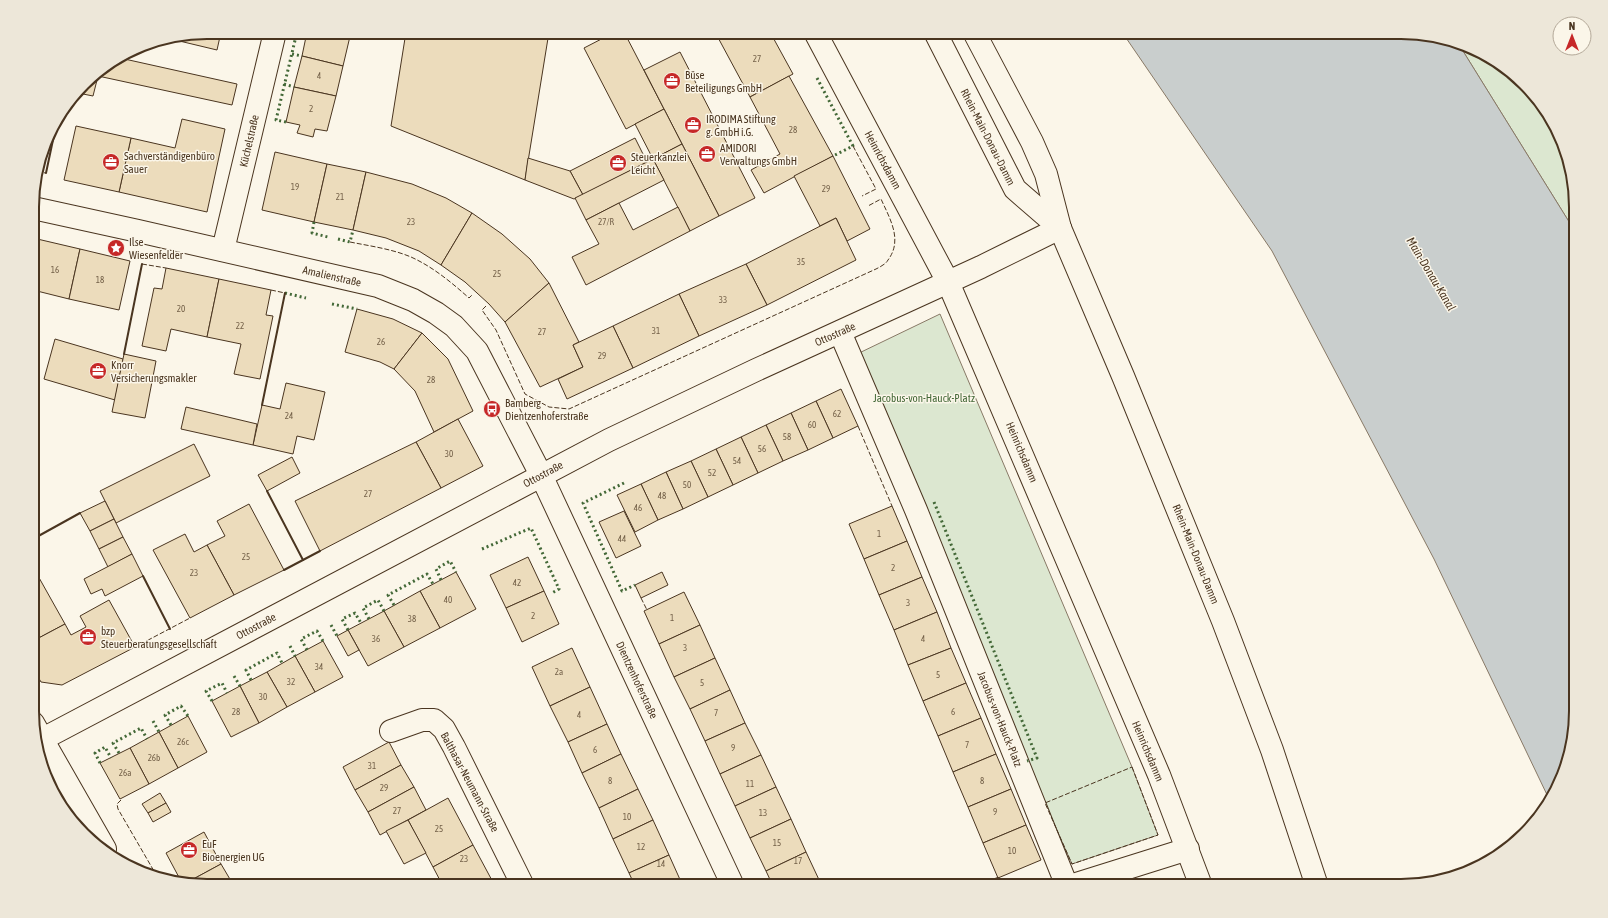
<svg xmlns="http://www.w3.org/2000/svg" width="1608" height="918" font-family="'Asap Condensed',sans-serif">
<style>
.green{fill:#dce7d0;stroke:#887966}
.water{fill:#c9cecd;stroke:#887966}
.building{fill:#ecdcbc;stroke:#4a3520}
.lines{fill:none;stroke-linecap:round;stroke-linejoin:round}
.minor-casing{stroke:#4a3520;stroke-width:24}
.minor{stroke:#fbf6e9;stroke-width:22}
.hedge{stroke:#436837;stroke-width:3;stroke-dasharray:2 3;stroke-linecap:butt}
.fence{stroke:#4a3520;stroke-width:1;stroke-dasharray:5 2;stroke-linecap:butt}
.wall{stroke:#4a3520;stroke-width:2}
.labels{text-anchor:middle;stroke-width:3;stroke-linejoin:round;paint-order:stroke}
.number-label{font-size:9px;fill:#725f47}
.poi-label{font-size:11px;fill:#4a3520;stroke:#fbf6e9;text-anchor:start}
.street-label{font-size:11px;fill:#4a3520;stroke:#fbf6e9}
.park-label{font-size:11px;fill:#436837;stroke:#fbf6e9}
.water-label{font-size:12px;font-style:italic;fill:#4a3520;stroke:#fbf6e9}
.rim{fill:none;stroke:#4a3520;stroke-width:2}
</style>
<rect width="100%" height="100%" fill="#fbf6e9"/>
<g class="green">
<path d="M 1458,43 L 1488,55 L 1547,110 L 1567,151 L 1576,195 L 1576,233 Z"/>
<path d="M 940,314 L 1132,767 L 1158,835 L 1072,864 L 1040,793 L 855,355 Z"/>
</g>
<path class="water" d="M 1122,32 L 1401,32 L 1446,38 L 1458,43 L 1576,233 L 1576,722 L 1553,798 L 1550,801 L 1434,559 L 1272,251 Z"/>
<g class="building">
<path d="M 207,32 L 221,32 L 217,50 L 171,39 Z"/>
<path d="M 307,32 L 351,32 L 343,66 L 302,56 Z"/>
<path d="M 406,32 L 549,32 L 525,180 L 391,126 Z"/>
<path d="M 615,32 L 624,32 L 664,109 L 626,129 L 584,48 Z"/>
<path d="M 715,32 L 770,32 L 793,74 L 750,97 Z"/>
<path d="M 680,52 L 755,198 L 719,216 L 644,70 Z"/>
<path d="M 302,56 L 343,66 L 336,96 L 294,87 Z"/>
<path d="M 120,58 L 237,84 L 232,105 L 98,76 L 93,96 L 78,93 L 91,76 Z"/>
<path d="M 789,76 L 833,156 L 764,193 L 751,170 L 780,154 L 750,97 Z"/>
<path d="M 294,87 L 336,96 L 327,131 L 315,129 L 313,137 L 297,133 L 300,125 L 286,122 Z"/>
<path d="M 664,109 L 682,144 L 653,159 L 635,124 Z"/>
<path d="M 182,119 L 225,129 L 207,212 L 119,192 L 131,138 L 175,148 Z"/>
<path d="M 76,126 L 131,138 L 119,192 L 64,180 Z"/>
<path d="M 635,138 L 647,162 L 583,195 L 570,171 Z"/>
<path d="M 682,144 L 719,216 L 690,231 L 653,159 Z"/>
<path d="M 275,152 L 327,164 L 314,222 L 262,210 Z"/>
<path d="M 833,156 L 870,229 L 847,241 L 836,218 L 820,226 L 794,176 Z"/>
<path d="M 528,158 L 570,171 L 583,195 L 574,199 L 525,180 Z"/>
<path d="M 653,159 L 664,180 L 586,220 L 575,198 Z"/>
<path d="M 327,164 L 366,172 L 353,230 L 314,222 Z"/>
<path d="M 366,172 L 412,184 L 446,198 L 472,213 L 441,265 L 419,251 L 386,238 L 353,230 Z"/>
<path d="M 619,203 L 633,230 L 678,207 L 690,231 L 586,285 L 572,257 L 599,244 L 586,220 Z"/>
<path d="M 472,213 L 502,234 L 530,259 L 549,283 L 505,322 L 489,304 L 465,282 L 441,265 Z"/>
<path d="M 836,218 L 856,260 L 767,305 L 746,264 Z"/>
<path d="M 33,238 L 80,249 L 69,299 L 33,290 Z"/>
<path d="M 80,249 L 130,261 L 119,310 L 69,299 Z"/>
<path d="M 746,264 L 767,305 L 699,336 L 679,294 Z"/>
<path d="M 166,268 L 219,279 L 207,337 L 171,329 L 166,351 L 142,346 L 154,288 L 162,289 Z"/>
<path d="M 219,279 L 271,290 L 266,315 L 273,316 L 260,379 L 234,374 L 241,344 L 207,337 Z"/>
<path d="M 549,283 L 579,342 L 573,345 L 583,367 L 540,387 L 505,322 Z"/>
<path d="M 679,294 L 699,336 L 633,368 L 613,326 Z"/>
<path d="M 357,309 L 393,319 L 422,333 L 394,369 L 380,362 L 345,352 Z"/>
<path d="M 613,326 L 633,368 L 567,399 L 558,379 L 583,367 L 573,345 Z"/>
<path d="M 422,333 L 448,359 L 473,411 L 434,432 L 415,391 L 394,369 Z"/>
<path d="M 55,339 L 123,359 L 115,400 L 44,379 Z"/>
<path d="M 124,354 L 156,361 L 145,418 L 112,412 Z"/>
<path d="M 286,383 L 325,392 L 314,440 L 297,436 L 293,454 L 253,445 L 262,405 L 280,409 Z"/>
<path d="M 841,389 L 858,426 L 833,438 L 816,401 Z"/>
<path d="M 816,401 L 833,438 L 808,450 L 791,413 Z"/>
<path d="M 186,407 L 257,424 L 253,445 L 181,429 Z"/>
<path d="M 791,413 L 808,450 L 783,461 L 766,425 Z"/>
<path d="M 458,419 L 483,466 L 441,488 L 416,442 Z"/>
<path d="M 766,425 L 783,461 L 758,473 L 741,437 Z"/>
<path d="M 741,437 L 758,473 L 733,485 L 716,449 Z"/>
<path d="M 416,442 L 441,488 L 320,551 L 295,501 Z"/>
<path d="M 194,444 L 210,476 L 116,523 L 100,491 Z"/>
<path d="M 716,449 L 733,485 L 708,497 L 691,461 Z"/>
<path d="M 292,457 L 300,473 L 267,491 L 258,475 Z"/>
<path d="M 691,461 L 708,497 L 683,509 L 666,472 Z"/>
<path d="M 666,472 L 683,509 L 658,520 L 641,484 Z"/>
<path d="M 641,484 L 658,520 L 635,532 L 617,495 Z"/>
<path d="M 105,501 L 114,519 L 90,531 L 80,513 Z"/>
<path d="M 249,504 L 284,570 L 234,595 L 207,545 L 225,536 L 217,521 Z"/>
<path d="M 892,506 L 907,541 L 864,559 L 849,524 Z"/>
<path d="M 624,511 L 641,546 L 616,558 L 599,522 Z"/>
<path d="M 114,519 L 123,537 L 99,549 L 90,531 Z"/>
<path d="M 185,534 L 194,552 L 207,545 L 234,595 L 190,618 L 153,550 Z"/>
<path d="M 123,537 L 132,554 L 108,567 L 99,549 Z"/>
<path d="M 907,541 L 922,577 L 879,595 L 864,559 Z"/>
<path d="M 132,554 L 143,576 L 105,596 L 102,589 L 91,594 L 84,579 Z"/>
<path d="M 528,557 L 544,591 L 506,608 L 490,575 Z"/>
<path d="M 33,567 L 65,624 L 33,641 Z"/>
<path d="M 456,572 L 476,609 L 440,628 L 420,591 Z"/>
<path d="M 662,572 L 668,585 L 641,598 L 635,585 Z"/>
<path d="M 922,577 L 937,612 L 894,630 L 879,595 Z"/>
<path d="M 420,591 L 440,628 L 404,647 L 384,611 Z"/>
<path d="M 544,591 L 559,624 L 522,642 L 506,608 Z"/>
<path d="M 684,592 L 700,625 L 659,644 L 644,611 Z"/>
<path d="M 109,600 L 135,647 L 62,685 L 41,682 L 33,668 L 33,641 L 65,624 L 71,635 L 86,627 L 80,616 Z"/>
<path d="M 384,611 L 404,647 L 368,666 L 348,630 Z"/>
<path d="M 937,612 L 951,648 L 908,665 L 894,630 Z"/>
<path d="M 700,625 L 715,658 L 674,677 L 659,644 Z"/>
<path d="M 348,630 L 359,650 L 348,656 L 337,636 Z"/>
<path d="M 323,641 L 343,677 L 315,692 L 295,656 Z"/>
<path d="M 572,648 L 590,687 L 550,706 L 532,667 Z"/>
<path d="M 951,648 L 966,683 L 923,701 L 908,665 Z"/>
<path d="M 295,656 L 315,692 L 287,707 L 267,672 Z"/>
<path d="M 715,658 L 730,690 L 690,709 L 674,677 Z"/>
<path d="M 267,672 L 287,707 L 259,723 L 240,686 Z"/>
<path d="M 966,683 L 981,718 L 938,736 L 923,701 Z"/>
<path d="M 240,686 L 259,723 L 231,737 L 212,701 Z"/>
<path d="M 590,687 L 607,724 L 568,742 L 550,706 Z"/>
<path d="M 730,690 L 745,723 L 705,741 L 690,709 Z"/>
<path d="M 188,716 L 207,752 L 178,768 L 159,732 Z"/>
<path d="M 981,718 L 996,754 L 953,772 L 938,736 Z"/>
<path d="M 745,723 L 761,755 L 720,774 L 705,741 Z"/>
<path d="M 607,724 L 621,754 L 582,773 L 568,742 Z"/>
<path d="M 159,732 L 178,768 L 149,784 L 130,748 Z"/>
<path d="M 389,742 L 401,765 L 355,790 L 343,767 Z"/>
<path d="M 130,748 L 149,784 L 120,799 L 100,763 Z"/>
<path d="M 621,754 L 638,789 L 599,808 L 582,773 Z"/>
<path d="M 996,754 L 1011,789 L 968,807 L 953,772 Z"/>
<path d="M 761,755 L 776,787 L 735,806 L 720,774 Z"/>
<path d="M 401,765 L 414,787 L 368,812 L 355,790 Z"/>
<path d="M 414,787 L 426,810 L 380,835 L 368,812 Z"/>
<path d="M 776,787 L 791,819 L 750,838 L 735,806 Z"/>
<path d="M 638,789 L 653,820 L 613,839 L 599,808 Z"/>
<path d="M 1011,789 L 1026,825 L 983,843 L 968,807 Z"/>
<path d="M 160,793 L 166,803 L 148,813 L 142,804 Z"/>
<path d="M 448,798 L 473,845 L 433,867 L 408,820 Z"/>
<path d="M 166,803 L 171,812 L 153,822 L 148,813 Z"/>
<path d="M 791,819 L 806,852 L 766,871 L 750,838 Z"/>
<path d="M 408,820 L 426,853 L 404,864 L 386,831 Z"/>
<path d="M 653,820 L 669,855 L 629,873 L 613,839 Z"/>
<path d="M 1026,825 L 1041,860 L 998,878 L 983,843 Z"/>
<path d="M 204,832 L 221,864 L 186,883 L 182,883 L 166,853 Z"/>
<path d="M 473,845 L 495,886 L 443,886 L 433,867 Z"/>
<path d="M 806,852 L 821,884 L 818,886 L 773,886 L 766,871 Z"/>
<path d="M 669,855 L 682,884 L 679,886 L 635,886 L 629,873 Z"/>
<path d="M 221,864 L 234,886 L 207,886 L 186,883 Z"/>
</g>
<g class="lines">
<g class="minor-casing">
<g id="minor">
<path d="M 815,32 L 948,282 L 1159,775 L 1201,886"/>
<path d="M 935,32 L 1015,189 L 1060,228"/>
<path d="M 974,32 L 1032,142 L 1046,174 L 1060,228 L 1123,376 L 1223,621 L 1272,750 L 1317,886"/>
<path d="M 33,208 L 138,231 L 378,286 L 413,300 L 436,313 L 454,326 L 477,351 L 541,475 L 733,886"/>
<path d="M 223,250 L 275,32"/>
<path d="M 840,332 L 916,510 L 1067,886"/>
<path d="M 33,723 L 105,849"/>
<path d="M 391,731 L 422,720 L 434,720 L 444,729 L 454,747 L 523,886"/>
<path d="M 37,742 L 609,440 L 756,370 L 981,267 L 1060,228"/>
<path d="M 1070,886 L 1188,849"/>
</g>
</g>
<use href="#minor" class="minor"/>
<g class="hedge">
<path d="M 292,54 L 302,56"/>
<path d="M 817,78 L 853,146 L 833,156"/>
<path d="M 284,84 L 294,87"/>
<path d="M 286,122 L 276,120 L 297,32"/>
<path d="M 314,222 L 312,233 L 328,237"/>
<path d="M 338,239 L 350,242 L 353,230"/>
<path d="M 285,293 L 306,298"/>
<path d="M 332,304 L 357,309"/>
<path d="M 624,483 L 583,503 L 622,591 L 635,585"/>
<path d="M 934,502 L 1037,758 L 1027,761"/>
<path d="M 482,549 L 531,528 L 559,589 L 552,593"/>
<path d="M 441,580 L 436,569 L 450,561 L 456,572"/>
<path d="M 394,605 L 388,595 L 427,574 L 433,584"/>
<path d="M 369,619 L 363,608 L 378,600 L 384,611"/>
<path d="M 331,625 L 337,636"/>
<path d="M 348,630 L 342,619 L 355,613 L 361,623"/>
<path d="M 290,646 L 295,656"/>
<path d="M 307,650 L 301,639 L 317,631 L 323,641"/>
<path d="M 234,676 L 240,686"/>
<path d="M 251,680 L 246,670 L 277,653 L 282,663"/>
<path d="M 212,701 L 206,691 L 222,683 L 227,693"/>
<path d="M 153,721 L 159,732"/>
<path d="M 171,725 L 165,715 L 181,706 L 188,716"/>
<path d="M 119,753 L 113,743 L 141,728 L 147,739"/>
<path d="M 100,763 L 95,753 L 105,747 L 111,758"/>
</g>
<g class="fence">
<path d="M 853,146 L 876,189 L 862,196"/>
<path d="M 37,172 L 46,173"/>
<path d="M 350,242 C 370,246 392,249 411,257 C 433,267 451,282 469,298 L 473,294"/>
<path d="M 142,264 L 166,268"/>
<path d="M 271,290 L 285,293"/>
<path d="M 486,306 L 482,310 L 496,330 L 525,394 L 549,407 L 569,409 L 876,269 C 880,267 886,264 888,260 C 903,240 890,219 881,199 L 868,206"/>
<path d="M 858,426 L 892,506"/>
<path d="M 641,598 L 647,610"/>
<path d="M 135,647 L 190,618"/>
<path d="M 1132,767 L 1158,835 L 1072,864 L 1045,803 Z"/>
<path d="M 121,800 L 117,804 L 118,809 L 158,878"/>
<path d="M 975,886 L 987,882"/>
</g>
<g class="wall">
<path d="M 46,173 L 57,121"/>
<path d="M 124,354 L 142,264"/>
<path d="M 262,405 L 285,293"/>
<path d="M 267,491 L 303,560"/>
<path d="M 33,539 L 80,513"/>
<path d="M 284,570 L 320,551"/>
<path d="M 143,576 L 170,629"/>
<path d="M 987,882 L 998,878"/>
<path d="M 1151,886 L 1171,879 L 1173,886"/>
</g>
</g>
<defs>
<g id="office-disc" transform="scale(0.9)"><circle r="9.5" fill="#c62828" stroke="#fbf6e9"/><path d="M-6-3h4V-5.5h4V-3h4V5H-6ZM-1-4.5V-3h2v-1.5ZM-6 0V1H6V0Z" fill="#fff"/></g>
<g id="sight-disc" transform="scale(0.9)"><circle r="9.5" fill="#c62828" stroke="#fbf6e9"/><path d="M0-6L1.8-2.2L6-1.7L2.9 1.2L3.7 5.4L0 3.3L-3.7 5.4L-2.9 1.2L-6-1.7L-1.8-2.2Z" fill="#fff"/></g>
<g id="bus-disc" transform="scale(0.9)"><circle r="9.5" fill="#c62828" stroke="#fbf6e9"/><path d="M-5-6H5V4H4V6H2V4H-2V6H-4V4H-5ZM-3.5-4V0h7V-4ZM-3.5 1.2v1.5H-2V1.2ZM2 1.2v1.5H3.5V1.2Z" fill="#fff"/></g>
</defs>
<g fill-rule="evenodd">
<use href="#office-disc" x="672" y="81"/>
<use href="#office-disc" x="693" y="125"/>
<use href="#office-disc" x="707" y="154"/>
<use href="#office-disc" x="111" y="162"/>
<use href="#office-disc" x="618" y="163"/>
<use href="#sight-disc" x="116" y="248"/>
<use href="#office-disc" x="98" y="371"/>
<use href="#bus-disc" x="492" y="409"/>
<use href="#office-disc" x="88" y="637"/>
<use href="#office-disc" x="189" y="850"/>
</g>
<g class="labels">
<g class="number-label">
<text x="757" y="62">27</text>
<text x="319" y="79">4</text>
<text x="311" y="112">2</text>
<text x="793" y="133">28</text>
<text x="295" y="190">19</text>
<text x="826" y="192">29</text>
<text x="340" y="200">21</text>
<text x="411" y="225">23</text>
<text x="606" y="225">27/R</text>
<text x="801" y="265">35</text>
<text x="55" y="273">16</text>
<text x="497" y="277">25</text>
<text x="100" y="283">18</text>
<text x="723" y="303">33</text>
<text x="181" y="312">20</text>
<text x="240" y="329">22</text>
<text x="656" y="334">31</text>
<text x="542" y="335">27</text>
<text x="381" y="345">26</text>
<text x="602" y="359">29</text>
<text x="431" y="383">28</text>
<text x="837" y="417">62</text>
<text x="289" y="419">24</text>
<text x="812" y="428">60</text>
<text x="787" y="440">58</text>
<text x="762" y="452">56</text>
<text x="449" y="457">30</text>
<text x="737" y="464">54</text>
<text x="712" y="476">52</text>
<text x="687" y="488">50</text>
<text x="368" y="497">27</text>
<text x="662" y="499">48</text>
<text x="638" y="511">46</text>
<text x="879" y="537">1</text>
<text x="622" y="542">44</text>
<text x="246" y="560">25</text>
<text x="893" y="571">2</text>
<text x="194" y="576">23</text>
<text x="517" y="586">42</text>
<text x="448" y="603">40</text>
<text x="908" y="606">3</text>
<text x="533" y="619">2</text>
<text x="672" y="621">1</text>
<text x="412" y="622">38</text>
<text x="376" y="642">36</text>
<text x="923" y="642">4</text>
<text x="685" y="651">3</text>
<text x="319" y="670">34</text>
<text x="559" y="675">2a</text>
<text x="938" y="678">5</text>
<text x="291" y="685">32</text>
<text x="702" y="686">5</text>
<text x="263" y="700">30</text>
<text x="236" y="715">28</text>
<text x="953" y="715">6</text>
<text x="716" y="716">7</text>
<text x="579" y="718">4</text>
<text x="183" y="745">26c</text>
<text x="967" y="748">7</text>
<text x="733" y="751">9</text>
<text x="595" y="753">6</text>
<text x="154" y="761">26b</text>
<text x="372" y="769">31</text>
<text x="125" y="776">26a</text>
<text x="610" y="784">8</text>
<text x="982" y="784">8</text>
<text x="750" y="787">11</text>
<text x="384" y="791">29</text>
<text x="397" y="814">27</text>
<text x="995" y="815">9</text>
<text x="763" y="816">13</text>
<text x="627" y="820">10</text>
<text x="439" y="832">25</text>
<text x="777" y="846">15</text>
<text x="641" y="850">12</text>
<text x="1012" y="854">10</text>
<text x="464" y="862">23</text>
<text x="798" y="864">17</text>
<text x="661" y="867">14</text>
</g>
<g class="poi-label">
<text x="685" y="79">Büse<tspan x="685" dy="13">Beteiligungs GmbH</tspan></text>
<text x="706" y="123">IRODIMA Stiftung<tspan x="706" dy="13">g. GmbH i.G.</tspan></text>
<text x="720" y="152">AMIDORI<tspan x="720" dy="13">Verwaltungs GmbH</tspan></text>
<text x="124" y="160">Sachverständigenbüro<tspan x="124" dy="13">Sauer</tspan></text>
<text x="631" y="161">Steuerkanzlei<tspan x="631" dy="13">Leicht</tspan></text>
<text x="129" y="246">Ilse<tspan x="129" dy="13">Wiesenfelder</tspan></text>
<text x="111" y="369">Knorr<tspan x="111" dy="13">Versicherungsmakler</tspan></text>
<text x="505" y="407">Bamberg<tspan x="505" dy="13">Dientzenhoferstraße</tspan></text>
<text x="101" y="635">bzp<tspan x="101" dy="13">Steuerberatungsgesellschaft</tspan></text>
<text x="202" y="848">EuF<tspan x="202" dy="13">Bioenergien UG</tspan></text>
</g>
<g class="street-label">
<text transform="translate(988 137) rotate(63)" y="4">Rhein-Main-Donau-Damm</text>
<text transform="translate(249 141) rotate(-77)" y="4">Küchelstraße</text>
<text transform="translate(883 160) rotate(62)" y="4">Heinrichsdamm</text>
<text transform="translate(332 276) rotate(13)" y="4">Amalienstraße</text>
<text transform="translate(835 334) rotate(-24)" y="4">Ottostraße</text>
<text transform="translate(1022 452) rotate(67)" y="4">Heinrichsdamm</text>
<text transform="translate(543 474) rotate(-28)" y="4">Ottostraße</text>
<text transform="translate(1196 554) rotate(68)" y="4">Rhein-Main-Donau-Damm</text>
<text transform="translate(256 626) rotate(-28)" y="4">Ottostraße</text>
<text transform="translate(637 680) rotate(65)" y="4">Dientzenhoferstraße</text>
<text transform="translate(1000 719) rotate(68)" y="4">Jacobus-von-Hauck-Platz</text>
<text transform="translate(1148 751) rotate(67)" y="4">Heinrichsdamm</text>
<text transform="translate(470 782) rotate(62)" y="4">Balthasar-Neumann-Straße</text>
</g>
<g class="park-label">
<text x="924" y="402">Jacobus-von-Hauck-Platz</text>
</g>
<g class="water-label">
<text transform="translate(1431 274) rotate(59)" y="4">Main-Donau-Kanal</text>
</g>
</g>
<path d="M0 0H1608V918H0ZM207 39H1401A168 168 0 0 1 1569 207V711A168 168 0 0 1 1401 879H207A168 168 0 0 1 39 711V207A168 168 0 0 1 207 39Z" fill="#ede7d9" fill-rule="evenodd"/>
<path class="rim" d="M207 39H1401A168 168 0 0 1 1569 207V711A168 168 0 0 1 1401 879H207A168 168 0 0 1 39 711V207A168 168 0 0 1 207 39Z"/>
<g transform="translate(1572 36)"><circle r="19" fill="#fbf6e9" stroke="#b4a999"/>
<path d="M0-3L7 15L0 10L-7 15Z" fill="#c62828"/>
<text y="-6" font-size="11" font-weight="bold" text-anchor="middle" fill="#4a3520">N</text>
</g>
</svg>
